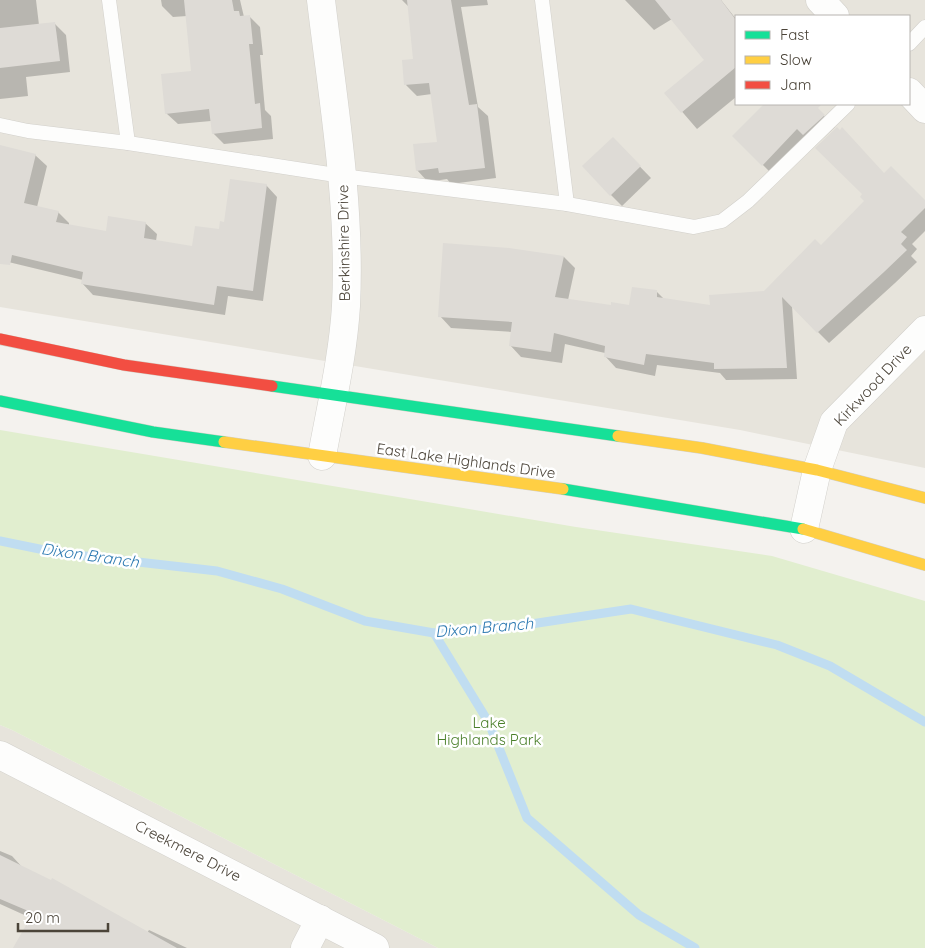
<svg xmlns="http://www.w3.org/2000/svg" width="925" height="948" font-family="Quicksand,sans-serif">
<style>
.residential{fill:#e7e4dc;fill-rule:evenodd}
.green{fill:#e1eecf}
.shadow{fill:#0003}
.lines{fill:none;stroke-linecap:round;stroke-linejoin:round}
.stream{stroke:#c0ddf1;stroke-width:9}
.building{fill:#dedbd6}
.lane-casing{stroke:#d2d0cb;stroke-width:15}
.street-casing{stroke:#d2d0cb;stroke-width:29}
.fast-casing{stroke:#d3cfc5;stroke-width:12}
.slow-casing{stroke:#d3cfc5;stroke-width:12}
.jam-casing{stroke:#d3cfc5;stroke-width:12}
.lane{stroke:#fdfdfc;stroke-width:14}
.street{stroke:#fdfdfc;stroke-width:28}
.fast{stroke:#16e098;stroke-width:11}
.slow{stroke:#ffcf43;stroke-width:11}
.jam{stroke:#f24e42;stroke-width:11}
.labels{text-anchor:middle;stroke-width:5;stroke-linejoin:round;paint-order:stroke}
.street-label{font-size:15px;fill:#4b4439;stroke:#fff}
.park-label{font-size:15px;fill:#4a7f2a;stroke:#fff}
.water-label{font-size:16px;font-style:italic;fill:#2e7ab2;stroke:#fff}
</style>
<rect width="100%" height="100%" fill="#f4f2ee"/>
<g class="residential">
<path d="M 0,0 L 925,0 L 925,468 L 740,430 L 0,307 ZM 736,16 L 909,16 L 909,104 L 736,104 Z"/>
<path d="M 0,725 L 12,730 L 438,948 L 0,948 Z"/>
</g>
<path class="green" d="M 0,430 L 576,527 L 772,556 L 925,601 L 925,948 L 438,948 L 12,730 L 0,725 Z"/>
<g class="shadow">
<path d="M 0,0 L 36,0 L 39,25 L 55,24 L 66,35 L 70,72 L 26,77 L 28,96 L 0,99 Z"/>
<path d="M 161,0 L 240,0 L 244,17 L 249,16 L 260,27 L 263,55 L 260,55 L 265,110 L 271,116 L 273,139 L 224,144 L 213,133 L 211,121 L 178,124 L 166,113 L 193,72 L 187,16 L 173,17 L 162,6 Z"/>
<path d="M 402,0 L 487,0 L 488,5 L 461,7 L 478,107 L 488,116 L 496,178 L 451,184 L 447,179 L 428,182 L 417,170 L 438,143 L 432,94 L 417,96 L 406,85 L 415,60 L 409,7 Z"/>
<path d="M 625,0 L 721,0 L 736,19 L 736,97 L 697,129 L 666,93 L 706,60 L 672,19 L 654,30 Z"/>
<path d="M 765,104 L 812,104 L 835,127 L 815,146 L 809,140 L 774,176 L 734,136 Z"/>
<path d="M 613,139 L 651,178 L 622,206 L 611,195 Z"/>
<path d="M 0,146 L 35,155 L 47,166 L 37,207 L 58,212 L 69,223 L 69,226 L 107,232 L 145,223 L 157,234 L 156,241 L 193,247 L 220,231 L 225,223 L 266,185 L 277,197 L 263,301 L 228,296 L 225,315 L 93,295 L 82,283 L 83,280 L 0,260 Z"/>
<path d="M 884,174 L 925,201 L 925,231 L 912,244 L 917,249 L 911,256 L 917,262 L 895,283 L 829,343 L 792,306 L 797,379 L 726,380 L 720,373 L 657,365 L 655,376 L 616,368 L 605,356 L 605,353 L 565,344 L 562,363 L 521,357 L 510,345 L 512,332 L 451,328 L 440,316 L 509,249 L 564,257 L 575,268 L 568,300 L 612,307 L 630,306 L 657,292 L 665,300 L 711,306 L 764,292 L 821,247 L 866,201 Z"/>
<path d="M 0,851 L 12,856 L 23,868 L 147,933 L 149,930 L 187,948 L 14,948 L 31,918 L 0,904 Z"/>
</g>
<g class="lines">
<g class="stream">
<path d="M 0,541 L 59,553 L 217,571 L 282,589 L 365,621 L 434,633 L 511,627 L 631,609 L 777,645 L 830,666 L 925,722"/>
<path d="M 434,633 L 489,723 L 527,818 L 639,915 L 695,948"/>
</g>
</g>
<g class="building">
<path d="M 184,0 L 232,0 L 234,11 L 239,11 L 240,16 L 250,15 L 253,44 L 249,44 L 255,104 L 260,103 L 262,128 L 212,134 L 209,109 L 165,114 L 161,74 L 191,71 Z"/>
<path d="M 407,0 L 451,0 L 469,105 L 477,104 L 485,168 L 439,173 L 438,168 L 416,171 L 413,144 L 437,142 L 429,83 L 404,85 L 402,60 L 413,59 Z"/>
<path d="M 655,0 L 721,0 L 736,20 L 736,67 L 681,113 L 664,93 L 704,60 Z"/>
<path d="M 55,22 L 60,61 L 0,68 L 0,28 Z"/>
<path d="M 764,104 L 822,104 L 818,108 L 825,115 L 803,135 L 797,129 L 762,166 L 732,136 Z"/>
<path d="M 837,127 L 840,130 L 842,127 L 884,173 L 891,166 L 925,200 L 925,208 L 901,232 L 907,237 L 901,244 L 907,250 L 884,272 L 817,333 L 782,297 L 787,368 L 714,369 L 714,363 L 646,354 L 644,365 L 604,357 L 605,346 L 554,333 L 551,352 L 509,346 L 512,322 L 438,317 L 443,243 L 509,248 L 564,256 L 555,297 L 611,305 L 611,302 L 629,305 L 632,287 L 657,290 L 657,297 L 710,305 L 709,295 L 764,291 L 815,239 L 821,245 L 864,201 L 860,197 L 862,194 L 815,148 Z"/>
<path d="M 613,137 L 641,166 L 610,196 L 582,166 Z"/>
<path d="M 0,145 L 36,154 L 24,203 L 59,211 L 56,222 L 106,231 L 108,216 L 146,222 L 144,238 L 192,246 L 195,226 L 219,229 L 220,221 L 224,222 L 230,179 L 267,184 L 253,291 L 217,286 L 214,305 L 81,284 L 83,272 L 12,255 L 10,265 L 0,264 Z"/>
<path d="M 0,855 L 51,880 L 52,878 L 177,948 L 13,948 L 33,913 L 0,899 Z"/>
</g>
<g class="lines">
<g class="lane-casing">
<g id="lane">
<path d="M 109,0 L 128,143"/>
<path d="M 542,0 L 567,204"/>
<path d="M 909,44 L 925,27"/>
<path d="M 0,125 L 28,131 L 128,143 L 342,176 L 567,204 L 694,227 L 722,221 L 748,201 L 848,104"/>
</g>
</g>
<g class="street-casing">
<g id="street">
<path d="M 321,0 C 333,101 351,204 346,306 C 343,356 331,406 322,456"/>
<path d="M 820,0 L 835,16"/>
<path d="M 909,92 L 925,109"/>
<path d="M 804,529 L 817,470 L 834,422 L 925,330"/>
<path d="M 0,755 L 375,948"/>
<path d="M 305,948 L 320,919"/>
</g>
</g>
<g class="fast-casing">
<g id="fast">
<path d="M 272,386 L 618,436"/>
<path d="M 0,401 L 153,432 L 224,442"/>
<path d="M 563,489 L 803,529"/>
</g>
</g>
<g class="slow-casing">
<g id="slow">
<path d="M 618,436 L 702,448 L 817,470 L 925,498"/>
<path d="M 224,442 L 563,489"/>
<path d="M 803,529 L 925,565"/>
</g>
</g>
<g class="jam-casing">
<path id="jam" d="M 0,339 L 124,365 L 272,386"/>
</g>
<use href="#lane" class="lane"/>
<use href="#street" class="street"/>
<use href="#fast" class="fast"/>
<use href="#slow" class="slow"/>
<use href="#jam" class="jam"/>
</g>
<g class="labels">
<g class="street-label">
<text transform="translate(344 243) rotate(-91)" y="5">Berkinshire Drive</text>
<text transform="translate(873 385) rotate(-47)" y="5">Kirkwood Drive</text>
<text transform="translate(466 461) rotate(8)" y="5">East Lake Highlands Drive</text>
<text transform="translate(188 851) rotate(27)" y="5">Creekmere Drive</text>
</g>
<g class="park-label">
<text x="489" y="728">Lake<tspan x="489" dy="17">Highlands Park</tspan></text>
</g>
<g class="water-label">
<text transform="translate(90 555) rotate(8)" y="6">Dixon Branch</text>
<text transform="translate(484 627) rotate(-5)" y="6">Dixon Branch</text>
</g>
</g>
<rect x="735" y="15" width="175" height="90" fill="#ffffff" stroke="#b7b4b0"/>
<rect x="745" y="31" width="25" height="8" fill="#16e098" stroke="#b7b4b0"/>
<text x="780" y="40" font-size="15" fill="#4b4439">Fast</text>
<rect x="745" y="56" width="25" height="8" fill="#ffcf43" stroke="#b7b4b0"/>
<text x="780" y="65" font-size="15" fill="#4b4439">Slow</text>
<rect x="745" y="81" width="25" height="8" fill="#f24e42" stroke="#b7b4b0"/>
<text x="780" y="90" font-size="15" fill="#4b4439">Jam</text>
<path d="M18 923v8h90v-8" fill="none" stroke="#4b4439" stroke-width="2.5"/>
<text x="25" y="923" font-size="15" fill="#4b4439" stroke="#ffffff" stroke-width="4" paint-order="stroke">20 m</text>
</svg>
